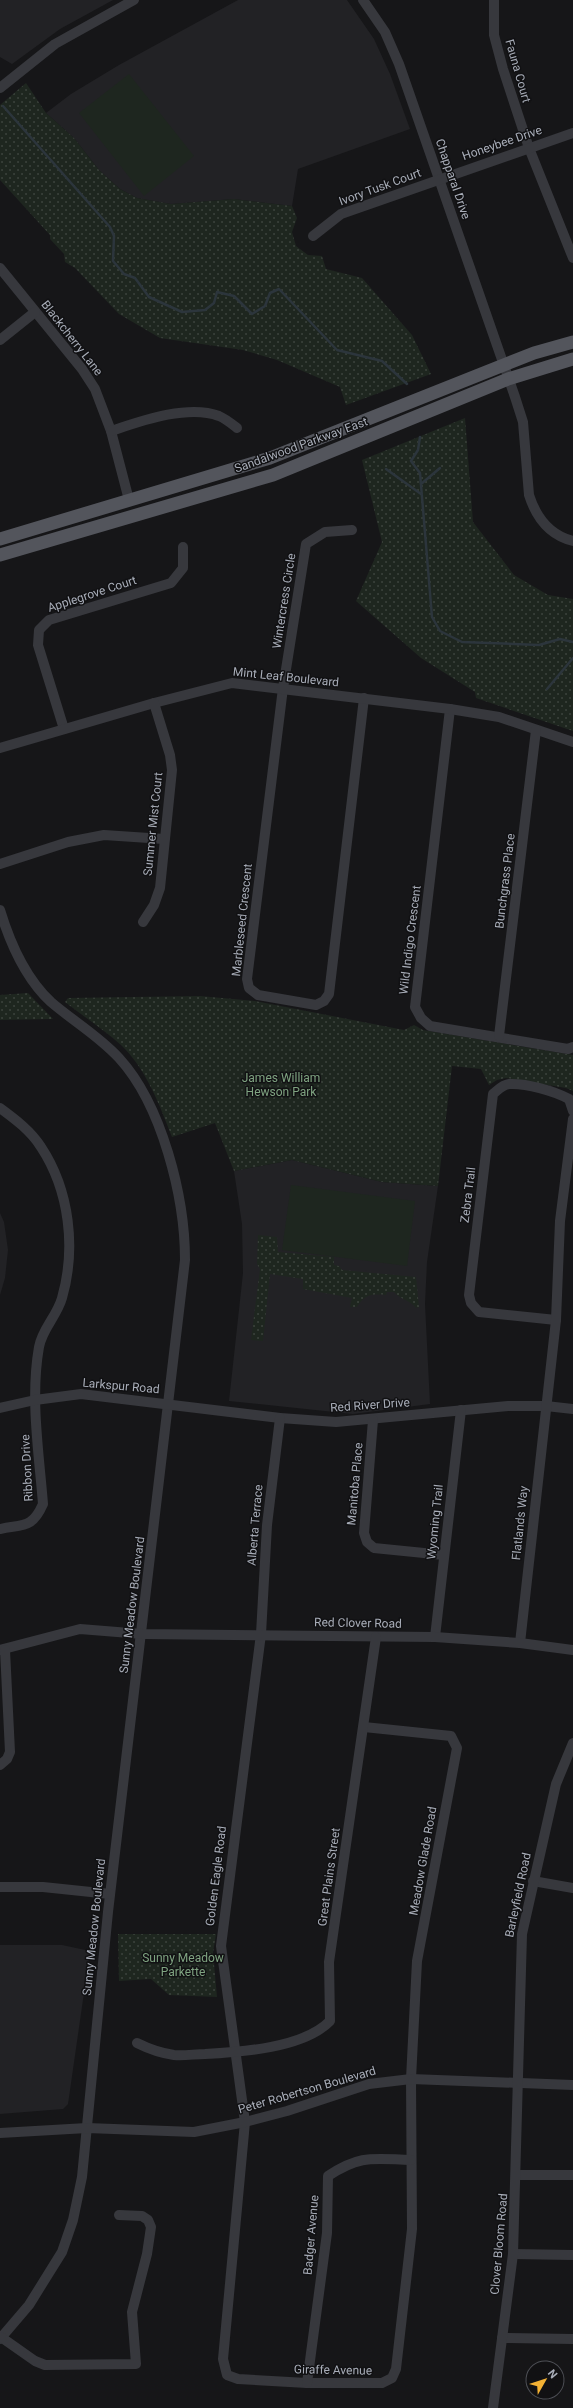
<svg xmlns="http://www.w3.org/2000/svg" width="573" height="2408" font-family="Roboto,sans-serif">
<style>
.built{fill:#222225}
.park{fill:url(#park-dots)}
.garden{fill:#1e261f}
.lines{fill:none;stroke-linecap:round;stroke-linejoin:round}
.stream{stroke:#2c353c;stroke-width:2.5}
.minor{stroke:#37383d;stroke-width:10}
.major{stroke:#53555c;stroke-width:13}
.labels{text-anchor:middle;stroke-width:3;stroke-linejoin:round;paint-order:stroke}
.street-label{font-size:12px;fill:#a8adb8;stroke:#111113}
.park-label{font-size:12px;fill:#7fa381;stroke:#111113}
</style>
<defs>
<pattern id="park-dots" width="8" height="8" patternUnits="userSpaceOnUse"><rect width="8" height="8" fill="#1e261f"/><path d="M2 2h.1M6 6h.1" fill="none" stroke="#3c433d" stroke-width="1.8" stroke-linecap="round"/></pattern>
</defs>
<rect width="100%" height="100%" fill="#161618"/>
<g class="built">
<path d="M 0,0 L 113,0 L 60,29 L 12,64 L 0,57 Z"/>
<path d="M 238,0 L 347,0 L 374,39 L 390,74 L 410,129 L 298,169 L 292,206 L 234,199 L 171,204 L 137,198 L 120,189 L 99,170 L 74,138 L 46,113 L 71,94 L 119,65 Z"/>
<path d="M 292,1160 L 382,1182 L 438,1186 L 427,1262 L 425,1304 L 430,1404 L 353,1414 L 229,1401 L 243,1273 L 242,1224 L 234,1171 Z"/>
<path d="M 0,1213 L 4,1222 L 8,1250 L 5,1278 L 0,1295 Z"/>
<path d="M 0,1945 L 62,1945 L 90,1951 L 68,2104 L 63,2109 L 0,2114 Z"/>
</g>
<g class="park">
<path d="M 26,83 L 46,113 L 74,138 L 99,170 L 120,189 L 137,198 L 171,204 L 234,199 L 292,206 L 297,218 L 292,232 L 296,246 L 308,255 L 322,256 L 326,269 L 362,278 L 412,335 L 431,374 L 346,405 L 340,387 L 277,360 L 243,350 L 160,338 L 119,314 L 75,268 L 65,262 L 64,254 L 50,239 L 50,235 L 0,180 L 0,105 Z"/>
<path d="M 465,418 L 473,522 L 514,575 L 548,595 L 573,599 L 573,731 L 476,698 L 475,692 L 421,658 L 356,601 L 382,542 L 362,460 Z"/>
<path d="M 28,993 L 53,1019 L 0,1020 L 0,995 Z"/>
<path d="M 200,996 L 255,1001 L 404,1030 L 414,1025 L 423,1030 L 573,1055 L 573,1091 L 566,1088 L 506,1078 L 497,1080 L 489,1085 L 481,1069 L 452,1066 L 438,1186 L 382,1182 L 292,1160 L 234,1171 L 215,1123 L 172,1137 C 159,1104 147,1070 121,1045 C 104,1030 83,1016 65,1002 L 68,998 Z"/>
<path d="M 258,1235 L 277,1237 L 278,1252 L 334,1257 L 334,1265 L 339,1266 L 342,1270 L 416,1277 L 419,1307 L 416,1308 C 410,1300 401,1300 394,1292 L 387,1292 L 386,1295 C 372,1294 365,1294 357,1307 L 350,1307 L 352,1298 L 303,1289 L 303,1279 L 270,1274 L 263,1341 L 251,1340 L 260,1269 L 257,1264 Z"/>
<path d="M 118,1934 L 216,1934 L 213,1953 L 217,1997 L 169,1995 L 151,1979 L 119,1981 Z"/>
</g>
<g class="garden">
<path d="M 129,74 L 194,156 L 144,196 L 79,113 Z"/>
<path d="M 291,1185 L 415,1201 L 407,1266 L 282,1250 Z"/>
</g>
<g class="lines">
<g class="stream">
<path d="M 3,106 L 110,227 L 114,236 L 113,261 L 124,274 L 135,278 L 149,297 L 182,312 L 205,310 L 214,303 L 217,292 L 234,296 L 252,314 L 265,306 L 270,293 L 279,289 L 337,350 L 382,361 L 407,384"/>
<path d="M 420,437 L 418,450 L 411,461 L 420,473 L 432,617 L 440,631 L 462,642 L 539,645 L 560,639 L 573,642"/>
<path d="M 386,469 L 421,494"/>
<path d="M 421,484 L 440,468"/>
<path d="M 547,689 L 573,658"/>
</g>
<g class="minor">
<path d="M 363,0 L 385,32 L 399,64 L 515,397 L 523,422 L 529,495 C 536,517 549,535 573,541"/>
<path d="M 494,0 L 494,35 L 503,69 L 529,148 L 573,258"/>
<path d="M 0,88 L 55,44 L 134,0"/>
<path d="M 313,236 L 341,214 L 573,133"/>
<path d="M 0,268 L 82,369 L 95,389 L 111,431 L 129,500"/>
<path d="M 0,340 L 35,312"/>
<path d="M 111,431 C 141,421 188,404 219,416 C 226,419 232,424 237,428"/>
<path d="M 352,530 L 325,532 L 306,544 L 283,688 L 247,979 L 249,988 L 258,995 L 316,1005 L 324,1001 L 329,994 L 364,698"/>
<path d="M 450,709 L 415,1007 L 421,1018 L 430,1026 L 568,1049 L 573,1047"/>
<path d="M 64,729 L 38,645 L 39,630 L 49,620 L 171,583 L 183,568 L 183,547"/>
<path d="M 0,748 L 154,703 L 232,683 L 450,709 L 499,717 L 573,742"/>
<path d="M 0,864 L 68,842 L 104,835 L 164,839"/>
<path d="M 0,910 C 10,943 25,978 51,1002 C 73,1021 99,1036 119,1058 C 162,1105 185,1197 185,1260 L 108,1912 L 82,2177 L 73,2220 L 62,2252 L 29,2305 L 0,2339"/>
<path d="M 143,922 L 154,905 L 160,888 L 172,770 L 170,755 L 154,703"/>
<path d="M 499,1036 L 536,730"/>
<path d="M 0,1108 C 15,1119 31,1131 41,1147 C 70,1191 76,1249 62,1298 C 57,1316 42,1329 39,1347 C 30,1398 39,1453 43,1504 C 32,1529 23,1524 0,1529"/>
<path d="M 556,1320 L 479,1312 L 471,1303 L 469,1295 L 493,1094 C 498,1090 502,1085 509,1084 C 526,1083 554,1091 569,1099 L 573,1111"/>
<path d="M 0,1408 L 35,1400 L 81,1394 L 280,1418 L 336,1422 L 508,1406 L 546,1406 L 573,1409"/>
<path d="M 280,1418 L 267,1525 L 261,1634 L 221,1946 L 245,2122 L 223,2359 L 227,2375 L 238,2379 L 307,2383 L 382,2383 L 392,2378 L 396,2369 L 412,2229 L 411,2079 L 417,1961 L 457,1748 L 451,1736 L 364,1727"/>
<path d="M 373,1420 L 364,1533 L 367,1542 L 374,1548 L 444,1555"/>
<path d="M 435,1637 L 461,1410"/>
<path d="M 520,1643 L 556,1320 L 560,1221 L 573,1119"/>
<path d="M 0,1650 L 80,1629 L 142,1634 L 435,1637 L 520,1643 L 573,1650"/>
<path d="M 0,1765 L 7,1759 L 10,1752 L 5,1650"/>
<path d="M 533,1881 L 573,1888"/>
<path d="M 0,1887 L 43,1887 L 110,1894"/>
<path d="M 137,2043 C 149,2049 160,2053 174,2055 C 184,2056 195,2054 205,2054 C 241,2052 304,2048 330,2021 L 329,1962 L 376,1637"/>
<path d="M 0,2133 L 87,2128 L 194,2132 L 245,2122 L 287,2111 L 369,2084 L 411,2079 L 573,2085"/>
<path d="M 517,2175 L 573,2175"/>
<path d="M 513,2254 L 573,2255"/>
<path d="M 1,2337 L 35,2361 L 45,2365 L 136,2364 L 132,2312 L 147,2254 L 151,2227 L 148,2220 L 142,2216 L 119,2215"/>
<path d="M 502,2338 L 573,2339"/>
<path d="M 307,2383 L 327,2233 L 328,2176 C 361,2154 374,2159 411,2160"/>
<path d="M 493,2408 L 513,2254 L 522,1934 L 556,1784 L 573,1743"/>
</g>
<g class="major">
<path d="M 0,539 L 270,458 L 534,353 L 573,342"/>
<path d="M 0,555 L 273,475 L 508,379 L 573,359"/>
</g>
</g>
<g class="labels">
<g class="street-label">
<text transform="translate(518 71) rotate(74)" y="4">Fauna Court</text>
<text transform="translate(502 143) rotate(-19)" y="4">Honeybee Drive</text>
<text transform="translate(453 179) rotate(71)" y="4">Chapparal Drive</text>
<text transform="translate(380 187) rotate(-20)" y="4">Ivory Tusk Court</text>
<text transform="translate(72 338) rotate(52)" y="4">Blackcherry Lane</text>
<text transform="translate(301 445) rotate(-20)" y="4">Sandalwood Parkway East</text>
<text transform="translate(92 594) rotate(-18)" y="4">Applegrove Court</text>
<text transform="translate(284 601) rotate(-81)" y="4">Wintercress Circle</text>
<text transform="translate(286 677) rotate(6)" y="4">Mint Leaf Boulevard</text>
<text transform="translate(153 824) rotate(-84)" y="4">Summer Mist Court</text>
<text transform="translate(505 881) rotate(-83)" y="4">Bunchgrass Place</text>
<text transform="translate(242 920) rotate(-84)" y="4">Marbleseed Crescent</text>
<text transform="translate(410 940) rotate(-83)" y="4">Wild Indigo Crescent</text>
<text transform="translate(468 1195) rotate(-83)" y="4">Zebra Trail</text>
<text transform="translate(121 1386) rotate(5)" y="4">Larkspur Road</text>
<text transform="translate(370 1405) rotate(-4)" y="4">Red River Drive</text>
<text transform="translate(27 1468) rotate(-93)" y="4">Ribbon Drive</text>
<text transform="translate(355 1484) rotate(-85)" y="4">Manitoba Place</text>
<text transform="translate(435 1522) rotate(-84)" y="4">Wyoming Trail</text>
<text transform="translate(520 1523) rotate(-84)" y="4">Flatlands Way</text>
<text transform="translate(255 1525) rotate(-85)" y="4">Alberta Terrace</text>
<text transform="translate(132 1605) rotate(-83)" y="4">Sunny Meadow Boulevard</text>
<text transform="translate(358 1623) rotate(1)" y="4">Red Clover Road</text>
<text transform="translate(423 1861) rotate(-80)" y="4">Meadow Glade Road</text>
<text transform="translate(216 1876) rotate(-83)" y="4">Golden Eagle Road</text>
<text transform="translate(329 1877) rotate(-82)" y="4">Great Plains Street</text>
<text transform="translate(518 1895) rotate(-78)" y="4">Barleyfield Road</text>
<text transform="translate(94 1927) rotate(-84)" y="4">Sunny Meadow Boulevard</text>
<text transform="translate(307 2090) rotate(-16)" y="4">Peter Robertson Boulevard</text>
<text transform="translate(311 2235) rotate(-85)" y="4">Badger Avenue</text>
<text transform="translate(499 2244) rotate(-85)" y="4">Clover Bloom Road</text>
<text transform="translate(333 2370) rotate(1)" y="4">Giraffe Avenue</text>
</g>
<g class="park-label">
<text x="281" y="1082">James William<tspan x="281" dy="14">Hewson Park</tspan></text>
<text x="183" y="1962">Sunny Meadow<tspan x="183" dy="14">Parkette</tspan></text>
</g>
</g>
<g transform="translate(545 2380) rotate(51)"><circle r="19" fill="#111113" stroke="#4d4f55"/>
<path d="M0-3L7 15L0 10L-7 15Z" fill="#f2b134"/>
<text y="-6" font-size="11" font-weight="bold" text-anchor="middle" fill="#a8adb8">N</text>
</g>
</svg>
